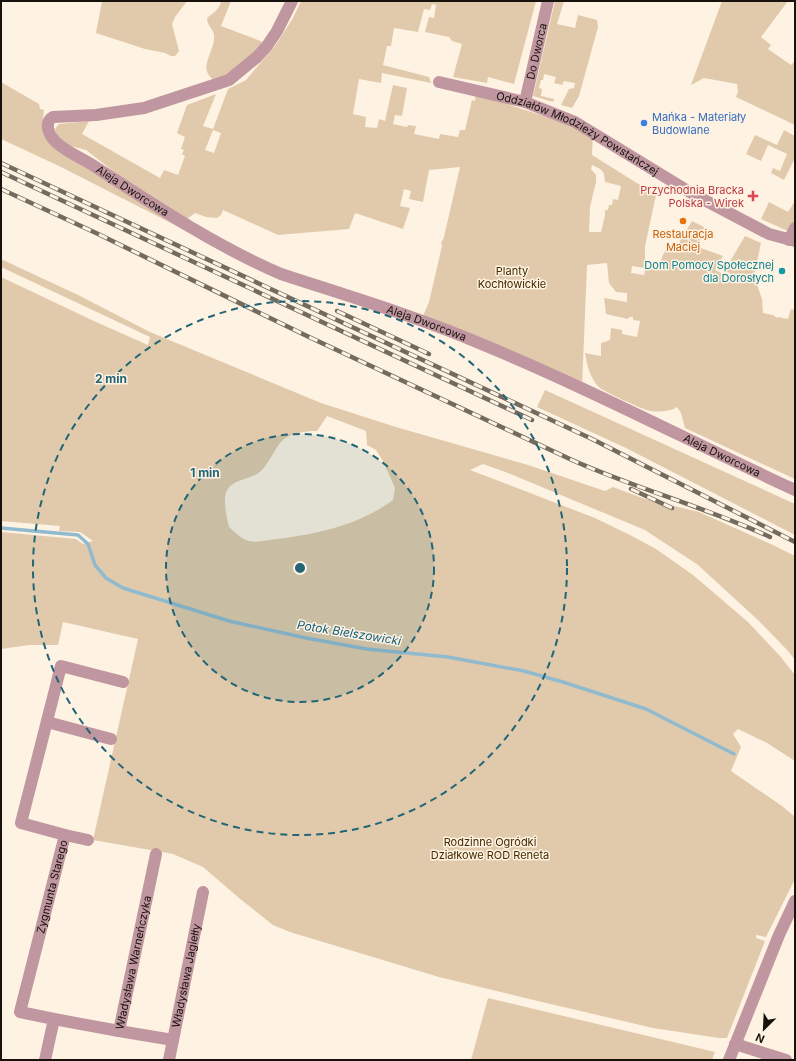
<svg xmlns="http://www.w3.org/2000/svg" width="796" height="1061" font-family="Inter,sans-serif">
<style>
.green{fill:#e1caab;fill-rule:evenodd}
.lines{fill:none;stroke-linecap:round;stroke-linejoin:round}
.stream{stroke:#90bace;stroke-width:3.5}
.minor{stroke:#c096a0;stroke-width:12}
.rail-casing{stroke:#726b60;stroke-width:4.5}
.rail{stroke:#fef2e2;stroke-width:3;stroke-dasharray:9;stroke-linecap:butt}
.ring{fill:none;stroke:#216577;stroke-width:2;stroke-dasharray:7 5}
.shop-dot{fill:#3f7fe0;stroke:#fef2e2;stroke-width:1.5}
.health-dot{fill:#e0444e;stroke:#fef2e2;stroke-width:1.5}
.food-dot{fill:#e8710a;stroke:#fef2e2;stroke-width:1.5}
.culture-dot{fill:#0f9aa8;stroke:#fef2e2;stroke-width:1.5}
.labels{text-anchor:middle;stroke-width:3;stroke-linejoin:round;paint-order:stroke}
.street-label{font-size:11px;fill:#17120b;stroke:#fef2e2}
.shop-label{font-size:11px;fill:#366cbe;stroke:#fef2e2;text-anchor:start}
.health-label{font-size:11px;fill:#be3a42;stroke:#fef2e2;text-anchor:end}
.food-label{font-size:11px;fill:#c56008;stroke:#fef2e2}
.culture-label{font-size:11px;fill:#0d838f;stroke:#fef2e2;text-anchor:end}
.park-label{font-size:11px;fill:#442b00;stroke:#fef2e2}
.water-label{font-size:12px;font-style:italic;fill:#115f7b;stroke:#fef2e2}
.centre{fill:#216577;stroke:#fef2e2;stroke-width:2}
.ring-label{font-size:12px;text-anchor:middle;font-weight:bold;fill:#216577;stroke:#fef2e2;stroke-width:3;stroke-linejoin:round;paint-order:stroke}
</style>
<rect width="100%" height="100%" fill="#fef2e2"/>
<g class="green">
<path d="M 102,1 L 187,1 L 175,17 L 172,24 L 179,51 L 175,56 L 171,56 L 165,53 L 145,49 L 96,33 Z"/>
<path d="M 221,1 L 231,1 L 221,26 L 263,42 L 247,61 L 235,70 L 217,80 L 214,80 C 196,68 216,51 214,35 C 213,28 207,26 207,18 C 213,13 220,9 221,1 Z"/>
<path d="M 301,1 L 536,1 L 514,84 L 488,77 L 487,83 L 453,77 L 462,44 L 452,41 L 449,37 L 425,32 L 429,17 L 434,18 L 436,5 L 432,4 L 430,10 L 424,9 L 418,32 L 394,28 L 391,46 L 387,46 L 383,65 L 429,77 L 431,83 L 382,73 L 381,83 L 359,79 L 353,114 L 366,117 L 365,127 L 377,128 L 379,119 L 385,121 L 393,85 L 407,88 L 402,116 L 395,115 L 393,124 L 407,127 L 408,125 L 416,126 L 414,134 L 439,139 L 440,134 L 458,137 L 460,130 L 465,130 L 472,100 L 475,101 L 476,94 L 593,132 L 592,155 L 656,195 L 645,246 L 645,268 L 632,266 L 631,273 L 644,275 L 646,268 L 657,270 L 663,255 L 667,248 L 674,251 L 692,221 L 704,227 L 698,247 L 723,256 L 715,270 L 723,274 L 720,280 L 727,283 L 731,274 L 725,270 L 745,236 L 761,243 L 754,276 L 762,299 L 763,313 L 773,315 L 777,318 L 778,317 L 788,319 L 791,309 L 795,310 L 795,479 L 685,428 L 681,413 L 677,407 C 669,412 659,412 650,411 C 644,410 602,391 599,387 C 590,378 587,365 585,353 L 601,356 L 601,343 L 610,340 L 611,328 L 622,330 L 622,334 L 637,337 L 640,321 L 633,320 L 633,317 L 629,317 L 628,319 L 606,314 L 604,298 L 627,302 L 627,293 L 616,292 L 609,283 L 607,263 L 587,265 L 582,388 L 423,316 L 429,302 L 442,246 L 441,243 L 444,237 L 460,167 L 429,170 L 423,202 L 409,199 L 411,191 L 404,189 L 400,206 L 410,208 L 403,229 L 355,213 L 349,229 L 278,235 L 223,210 L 221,215 L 217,218 L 206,217 L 195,213 L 188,218 L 184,218 L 126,181 L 86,150 L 71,146 L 63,142 L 56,133 L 55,129 L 59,124 L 89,121 L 82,134 L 160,178 L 164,170 L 178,175 L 185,156 L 182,154 L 184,150 L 181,149 L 185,137 L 177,133 L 187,105 L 216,94 L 203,126 L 213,129 L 228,89 L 246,80 L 275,46 L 293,18 ZM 213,130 L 221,133 L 214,153 L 205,150 ZM 592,165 C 603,170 604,170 605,182 L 621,186 L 618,200 L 613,199 L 612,205 L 609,205 L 608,210 L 605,210 L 605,215 L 601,232 L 589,232 L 590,207 L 596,182 L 596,175 L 591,169 Z"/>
<path d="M 555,1 L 564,1 L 557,24 L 575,28 L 578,15 L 597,20 L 598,27 L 579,96 L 572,108 L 561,105 L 569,89 L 574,88 L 575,83 L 564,81 L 562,85 L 554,83 L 556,77 L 544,74 L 543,80 L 541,80 L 539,88 L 542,89 L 541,96 L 554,99 L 553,102 L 533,96 Z"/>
<path d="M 722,1 L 788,1 L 761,37 L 771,45 L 768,49 L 791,65 L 795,61 L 795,125 L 736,97 L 738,92 L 737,84 L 704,78 L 691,85 Z"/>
<path d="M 1,82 L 39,104 L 40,109 L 44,110 L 42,127 L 214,245 L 59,166 L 1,139 Z"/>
<path d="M 784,130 L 795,136 L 795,158 L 784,180 L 771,173 L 773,168 L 780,171 L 787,154 L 768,145 L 761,161 L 746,154 L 755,135 L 777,145 Z"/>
<path d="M 795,201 L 795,223 L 790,232 L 761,219 L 769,202 L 788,212 Z"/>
<path d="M 1,259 L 78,295 L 150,332 L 321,403 L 396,427 L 528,465 L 605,491 L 613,487 L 645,499 L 699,512 L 775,546 L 795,556 L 795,660 L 788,651 L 759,621 L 698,565 L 645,530 L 508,473 L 483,464 L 470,470 L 595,518 L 630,535 L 656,549 L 693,575 L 748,622 L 780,656 L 795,675 L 795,761 L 767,743 L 738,729 L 733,734 L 741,747 L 731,771 L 782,806 L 795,817 L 795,879 L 766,937 L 756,935 L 756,938 L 765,941 L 727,1038 L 719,1038 L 653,1028 L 525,998 L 439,977 L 290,932 L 273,925 L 239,898 L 203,867 L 173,854 L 93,840 L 138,639 L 63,622 L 58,645 L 29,645 L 1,649 L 1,532 L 76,539 L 83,544 L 93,541 L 80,532 L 59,531 L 60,526 L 1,521 L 1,277 L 96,322 L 148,345 L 150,337 L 1,267 ZM 327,416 L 366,431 L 367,445 L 376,450 L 383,461 L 395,488 L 393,500 C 359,525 318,534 277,539 C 268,540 257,543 249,541 C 241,539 235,532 229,527 C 227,519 223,501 226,493 C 231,478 250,481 261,471 C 269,463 273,452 280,443 C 288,433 305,431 317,431 Z"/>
<path d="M 545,390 L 795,504 L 795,535 L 626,448 L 537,407 Z"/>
<path d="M 488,998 L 715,1052 L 712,1060 L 471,1060 Z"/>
</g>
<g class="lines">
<path class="stream" d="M 1,528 L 78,535 L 88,544 L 95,565 L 106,578 L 123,588 L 229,621 L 306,638 L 367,649 L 448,657 L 524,671 L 563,682 L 646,709 L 734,754"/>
<g class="minor">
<path id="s1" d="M 292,1 L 277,31 L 267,46 L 257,57 L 229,80 L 144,108 L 96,115 L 53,117 C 44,122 48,133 54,140 C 63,151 85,159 97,168 C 157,207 216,246 281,274 C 348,296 415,316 479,343 C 586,387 689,441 795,490"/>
<path id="s2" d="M 439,82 L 525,102 L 575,122 L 693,194 L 769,234 L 795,241"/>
<path id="s3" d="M 525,102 L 548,1"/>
<path d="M 789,240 L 795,228"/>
<path d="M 47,722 L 111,739"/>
<path d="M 65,835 L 88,840"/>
<path id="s4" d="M 54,1019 L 119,1031 L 156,854"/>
<path d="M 119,1031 L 173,1040"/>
<path d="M 735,1044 L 786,1060"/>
<path id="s5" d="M 45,1060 L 54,1019 L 20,1012 L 65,835 L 21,823 L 61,666 L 123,682"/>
<path id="s6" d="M 169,1060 L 203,892"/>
<path d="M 729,1060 L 779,935 L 795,901"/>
</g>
<g class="rail-casing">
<g id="rail">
<path d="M 1,163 L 592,439 L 795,542"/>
<path d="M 1,172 L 532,420"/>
<path d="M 1,189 L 96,233 L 309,337 L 572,460 C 637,489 705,507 770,537"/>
<path d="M 337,311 L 429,354"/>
<path d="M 631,489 L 672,508"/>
</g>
</g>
<use href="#rail" class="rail"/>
</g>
<circle cx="300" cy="568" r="134" fill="#216577" fill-opacity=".12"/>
<g class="ring">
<circle cx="300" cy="568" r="134"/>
<circle cx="300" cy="568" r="267"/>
</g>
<circle class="shop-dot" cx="644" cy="123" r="4"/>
<path class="health-dot" d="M751 190h4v4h4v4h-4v4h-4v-4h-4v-4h4z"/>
<circle class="food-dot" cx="683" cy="221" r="4"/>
<circle class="culture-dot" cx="782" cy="271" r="4"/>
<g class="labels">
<g class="street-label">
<text dy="4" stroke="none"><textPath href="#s3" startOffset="52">Do Dworca</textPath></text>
<text dy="4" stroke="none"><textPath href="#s2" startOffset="149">Oddziałów Młodzieży Powstańczej</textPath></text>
<text dy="4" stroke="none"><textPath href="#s1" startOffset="404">Aleja Dworcowa</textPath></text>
<text dy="4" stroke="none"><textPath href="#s1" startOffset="728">Aleja Dworcowa</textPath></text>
<text dy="4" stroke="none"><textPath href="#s1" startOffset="1052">Aleja Dworcowa</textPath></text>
<text dy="4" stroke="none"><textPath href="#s5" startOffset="206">Zygmunta Starego</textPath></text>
<text dy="4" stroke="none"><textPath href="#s4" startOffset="136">Władysława Warneńczyka</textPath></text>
<text dy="4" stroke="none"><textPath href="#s6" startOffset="86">Władysława Jagiełły</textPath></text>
</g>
<g class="shop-label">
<text x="652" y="121">Mańka - Materiały<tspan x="652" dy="13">Budowlane</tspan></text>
</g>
<g class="health-label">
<text x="744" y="194">Przychodnia Bracka<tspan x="744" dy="13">Polska - Wirek</tspan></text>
</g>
<g class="food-label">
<text x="683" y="238">Restauracja<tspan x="683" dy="13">Maciej</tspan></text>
</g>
<g class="culture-label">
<text x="774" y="269">Dom Pomocy Społecznej<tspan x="774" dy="13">dla Dorosłych</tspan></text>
</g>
<g class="park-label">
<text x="512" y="275">Planty<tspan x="512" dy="13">Kochłowickie</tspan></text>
<text x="490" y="846">Rodzinne Ogródki<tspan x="490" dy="13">Działkowe ROD Reneta</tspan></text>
</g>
<g class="water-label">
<text transform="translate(349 633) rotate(9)" y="4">Potok Bielszowicki</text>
</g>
</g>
<circle cx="300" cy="568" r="6" class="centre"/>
<g class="ring-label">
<text x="111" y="383">2 min</text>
<text x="205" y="477">1 min</text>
</g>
<rect width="796" height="1061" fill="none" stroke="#17120b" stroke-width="4"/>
<g transform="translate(764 1029) rotate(204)" stroke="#fef2e2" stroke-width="3" paint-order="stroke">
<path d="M0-3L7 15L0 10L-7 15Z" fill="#17120b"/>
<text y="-6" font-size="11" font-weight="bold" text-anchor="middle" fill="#17120b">N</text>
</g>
</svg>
